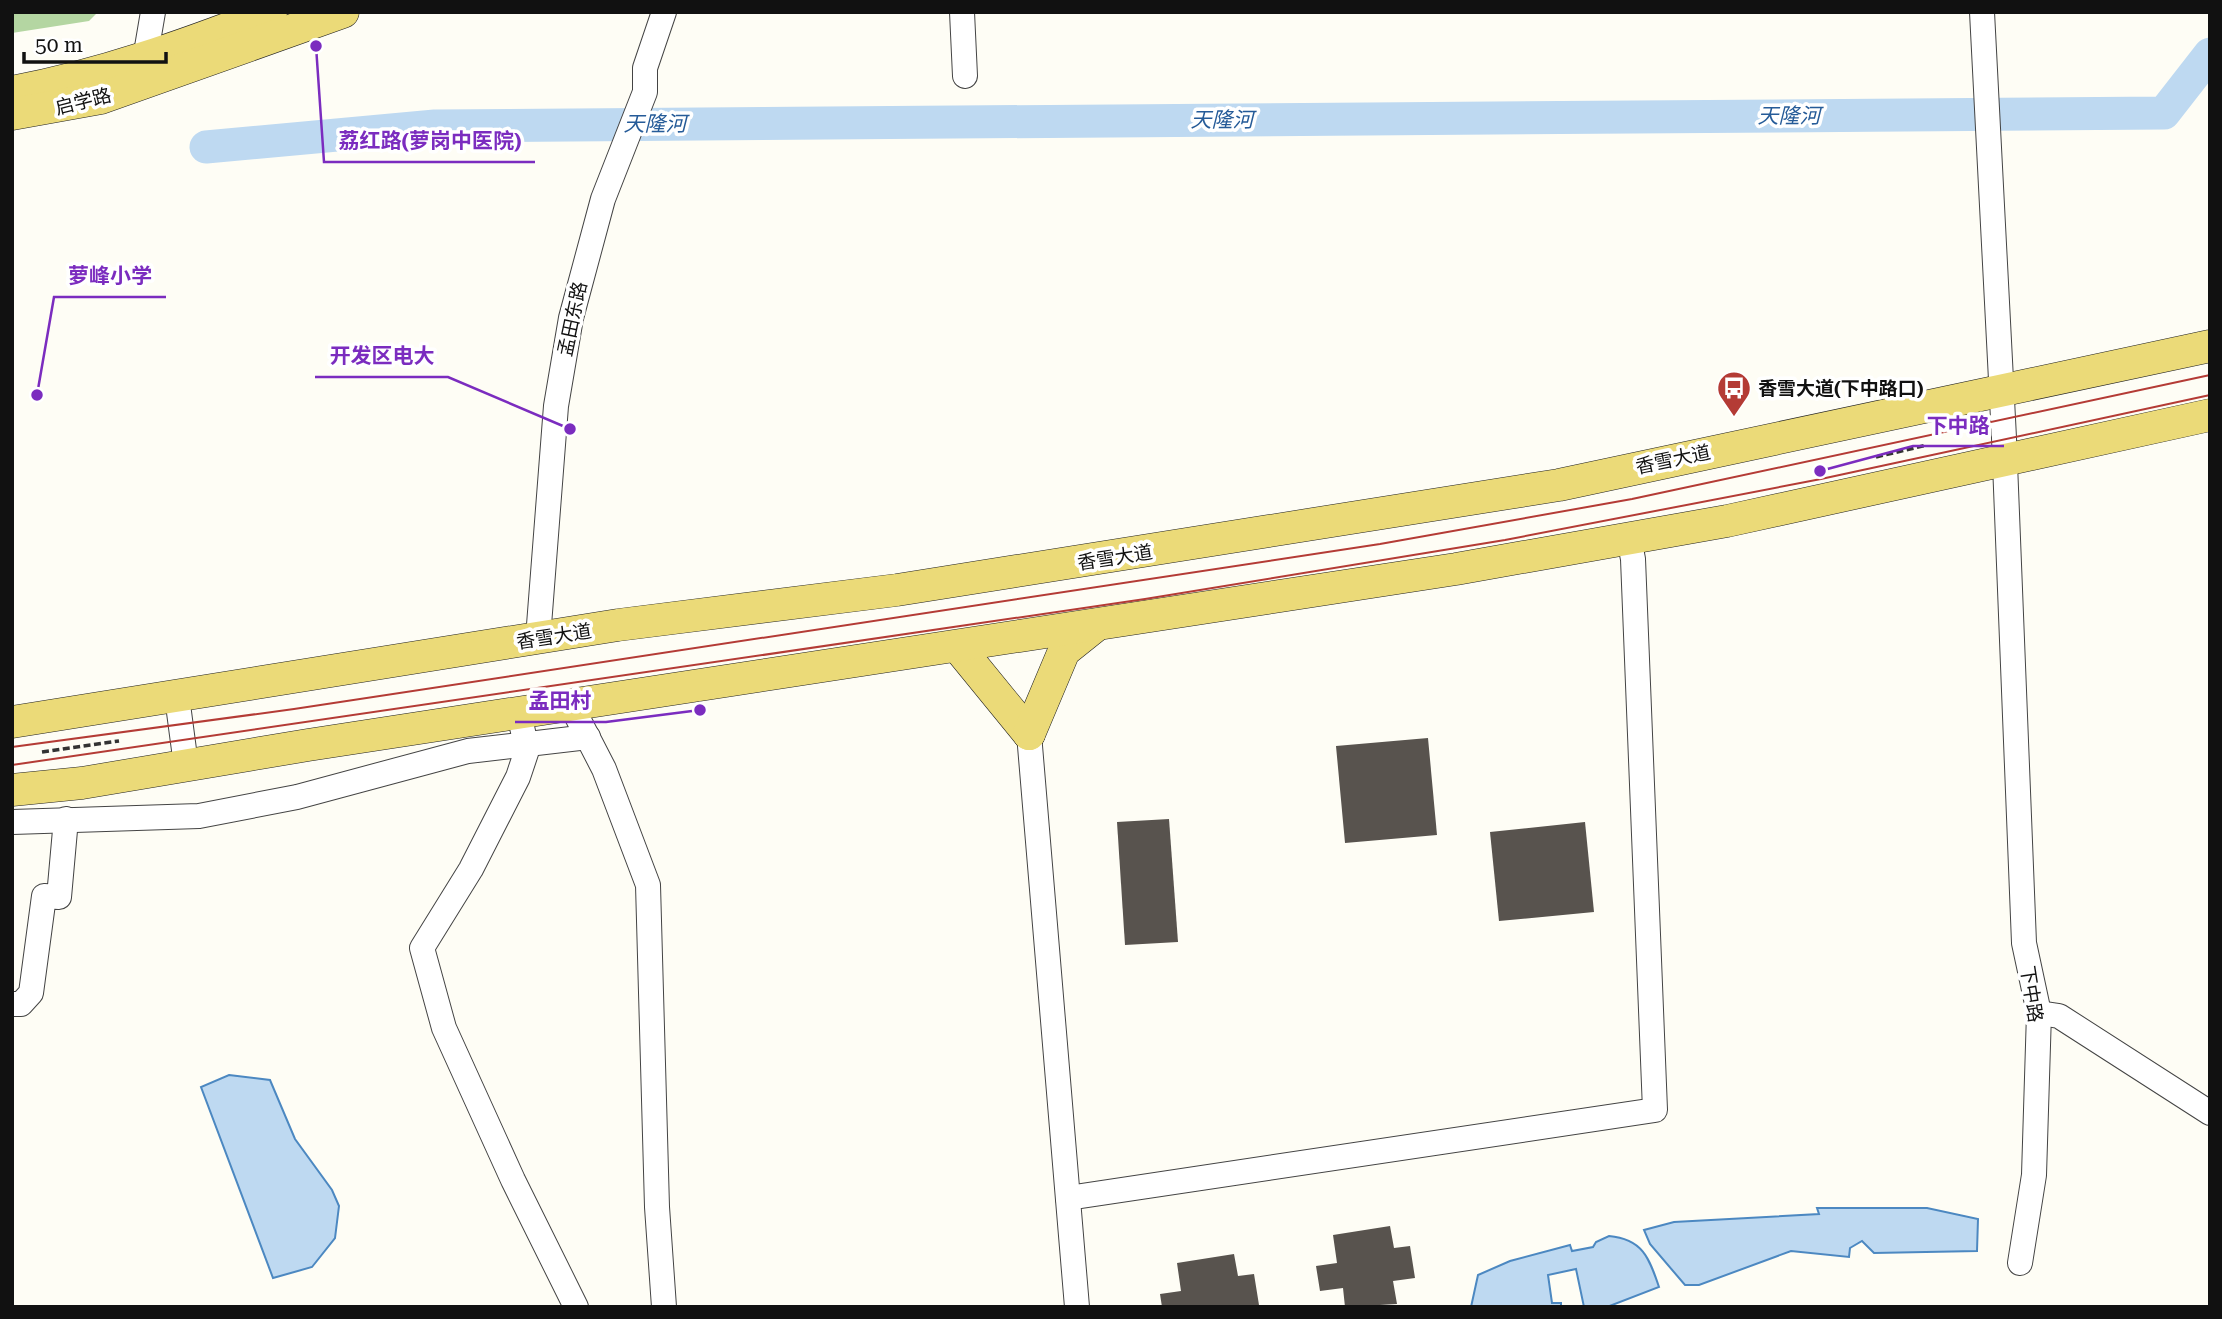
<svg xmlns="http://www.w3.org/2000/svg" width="2222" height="1319" font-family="'Roboto Serif','Noto Sans SC',serif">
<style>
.forest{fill:#b4d6a2}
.water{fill:#bed9f1;stroke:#4c88c1;stroke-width:2}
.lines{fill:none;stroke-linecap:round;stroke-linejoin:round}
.river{stroke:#bed9f1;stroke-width:33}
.building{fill:#58534e}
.minor-casing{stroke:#444;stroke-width:26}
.major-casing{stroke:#222;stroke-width:33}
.path{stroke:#333;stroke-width:3.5;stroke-dasharray:7 3.5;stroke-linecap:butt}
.minor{stroke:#fff;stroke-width:24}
.major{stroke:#ebda78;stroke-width:32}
.tram{stroke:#b43b35;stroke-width:2}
.labels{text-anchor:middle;stroke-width:7;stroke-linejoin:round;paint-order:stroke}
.street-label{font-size:19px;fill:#111;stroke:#fff}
.poi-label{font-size:19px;font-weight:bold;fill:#111;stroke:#fff;text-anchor:start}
.water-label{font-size:21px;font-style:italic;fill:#255b98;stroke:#fff}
.leader{fill:none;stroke:#7b2cbf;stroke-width:2.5}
.callout-dot{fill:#7b2cbf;stroke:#fff;stroke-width:2.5}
.callout-label{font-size:21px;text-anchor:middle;font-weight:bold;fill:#7b2cbf;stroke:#fff;stroke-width:7;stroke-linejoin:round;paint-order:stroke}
</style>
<rect width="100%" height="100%" fill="#fefdf5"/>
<path class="forest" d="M 12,12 L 98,12 L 89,21 L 12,33 Z"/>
<g class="water">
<path d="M 229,1075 L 270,1080 L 295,1139 L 332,1190 L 339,1206 L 335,1238 L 312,1267 L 273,1278 L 201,1087 Z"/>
<path d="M 1817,1208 L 1927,1208 L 1978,1219 L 1977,1251 L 1874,1253 L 1862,1241 L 1850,1248 L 1849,1257 L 1791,1251 L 1699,1285 L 1685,1285 L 1650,1244 L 1644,1230 L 1674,1222 L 1819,1214 Z"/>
<path d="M 1609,1236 C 1642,1239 1649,1257 1659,1287 L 1607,1307 L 1584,1307 L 1576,1269 L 1548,1275 L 1552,1303 L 1561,1303 L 1561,1307 L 1471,1307 L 1478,1275 L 1510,1261 L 1570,1245 L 1572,1251 L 1593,1247 L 1596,1242 Z"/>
</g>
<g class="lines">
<path class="river" d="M 206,147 L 435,126 L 2164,113 L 2210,54"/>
</g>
<g class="building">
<path d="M 1428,738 L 1437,835 L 1345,843 L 1336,746 Z"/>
<path d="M 1169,819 L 1178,942 L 1125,945 L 1117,822 Z"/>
<path d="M 1585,822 L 1594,912 L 1499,921 L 1490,832 Z"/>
<path d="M 1390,1226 L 1394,1248 L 1410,1246 L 1415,1278 L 1393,1281 L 1397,1304 L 1345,1307 L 1343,1288 L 1320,1291 L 1316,1266 L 1337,1263 L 1333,1235 Z"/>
<path d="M 1234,1254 L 1238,1276 L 1254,1274 L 1259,1305 L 1162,1307 L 1160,1294 L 1181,1291 L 1177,1263 Z"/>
</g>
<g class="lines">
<g class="minor-casing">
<g id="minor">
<path d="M 962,12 L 965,76"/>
<path d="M 1982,12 L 2004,438 L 2024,943 L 2039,1013 L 2034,1175 L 2020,1263"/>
<path d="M 145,59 L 153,12"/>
<path d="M 538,638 L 556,406 L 571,318 L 603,199 L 645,92 L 645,68 L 664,12"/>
<path d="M 177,697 L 186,765"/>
<path d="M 571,705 L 604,769 L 648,885 L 657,1207 L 664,1307"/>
<path d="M 519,713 L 527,750 L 518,777 L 471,869 L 422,948 L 444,1028 L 513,1180 L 576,1307"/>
<path d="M 1029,734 L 1077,1307"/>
<path d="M 12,822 L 199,816 L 297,797 L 468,751 L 588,737"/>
<path d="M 12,1004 L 21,1004 L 31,993 L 44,896 L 59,897 L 66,819"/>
<path d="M 2039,1013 L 2059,1016 L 2210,1113"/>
<path d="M 1068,1198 L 1655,1110 L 1633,559 L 1629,539"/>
</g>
</g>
<g class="major-casing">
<g id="major">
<path d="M 12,92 C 102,75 186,45 271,12"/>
<path d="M 12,114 L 101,98 L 343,12"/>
<path d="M 958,647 L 1029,734"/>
<path d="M 12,722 L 618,625 L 897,590 L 1559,485 L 2210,346"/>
<path d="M 1029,734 L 1064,651 L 1094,627"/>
<path d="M 12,790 L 82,783 L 308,745 L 1456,569 L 1727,521 L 2210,415"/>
</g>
</g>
<g class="path">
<path d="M 1876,457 L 1927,445"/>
<path d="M 42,752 L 119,741"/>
</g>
<use href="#minor" class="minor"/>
<use href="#major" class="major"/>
<g class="tram">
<path d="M 12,747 L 294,709 L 1380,544 L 1632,499 L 2210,375"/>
<path d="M 12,765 L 1145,599 L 1505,540 L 1821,479 L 2210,395"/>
</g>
</g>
<defs>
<g id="bus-pin" transform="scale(1.75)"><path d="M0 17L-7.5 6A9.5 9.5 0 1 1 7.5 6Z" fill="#b43b35" stroke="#fff"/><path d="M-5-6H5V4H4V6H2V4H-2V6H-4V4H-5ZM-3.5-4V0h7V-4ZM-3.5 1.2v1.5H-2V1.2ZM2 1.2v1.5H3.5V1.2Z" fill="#fff"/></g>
</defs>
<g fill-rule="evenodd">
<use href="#bus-pin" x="1734" y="388"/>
</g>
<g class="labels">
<g class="street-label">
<text transform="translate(83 101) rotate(-14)" y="7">启学路</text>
<text transform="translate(572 319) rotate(-78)" y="7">孟田东路</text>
<text transform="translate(1673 459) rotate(-12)" y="7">香雪大道</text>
<text transform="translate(1115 557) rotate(-9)" y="7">香雪大道</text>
<text transform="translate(554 636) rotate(-9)" y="7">香雪大道</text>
<text transform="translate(2032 994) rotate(81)" y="7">下中路</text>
</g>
<g class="poi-label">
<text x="1758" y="395">香雪大道(下中路口)</text>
</g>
<g class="water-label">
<text x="1789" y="123">天隆河</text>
<text x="1222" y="127">天隆河</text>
<text x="655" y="131">天隆河</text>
</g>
</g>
<path class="leader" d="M316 46L324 162H535M37 395L54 297H166M570 429L448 377H315M1820 471L1913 446H2004M700 710L606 722H515"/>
<g class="callout-dot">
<circle cx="316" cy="46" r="7"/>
<circle cx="37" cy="395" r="7"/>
<circle cx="570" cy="429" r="7"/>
<circle cx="1820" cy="471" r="7"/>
<circle cx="700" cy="710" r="7"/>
</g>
<g class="callout-label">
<text x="430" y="148">荔红路(萝岗中医院)</text>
<text x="110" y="283">萝峰小学</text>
<text x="382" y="363">开发区电大</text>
<text x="1958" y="433">下中路</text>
<text x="560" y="708">孟田村</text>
</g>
<rect width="2222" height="1319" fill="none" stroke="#111111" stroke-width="28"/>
<path d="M24 52v10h142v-10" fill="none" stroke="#111111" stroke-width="3.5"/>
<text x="35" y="52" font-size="21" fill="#111111" stroke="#ffffff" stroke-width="5" paint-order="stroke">50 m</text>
</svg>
